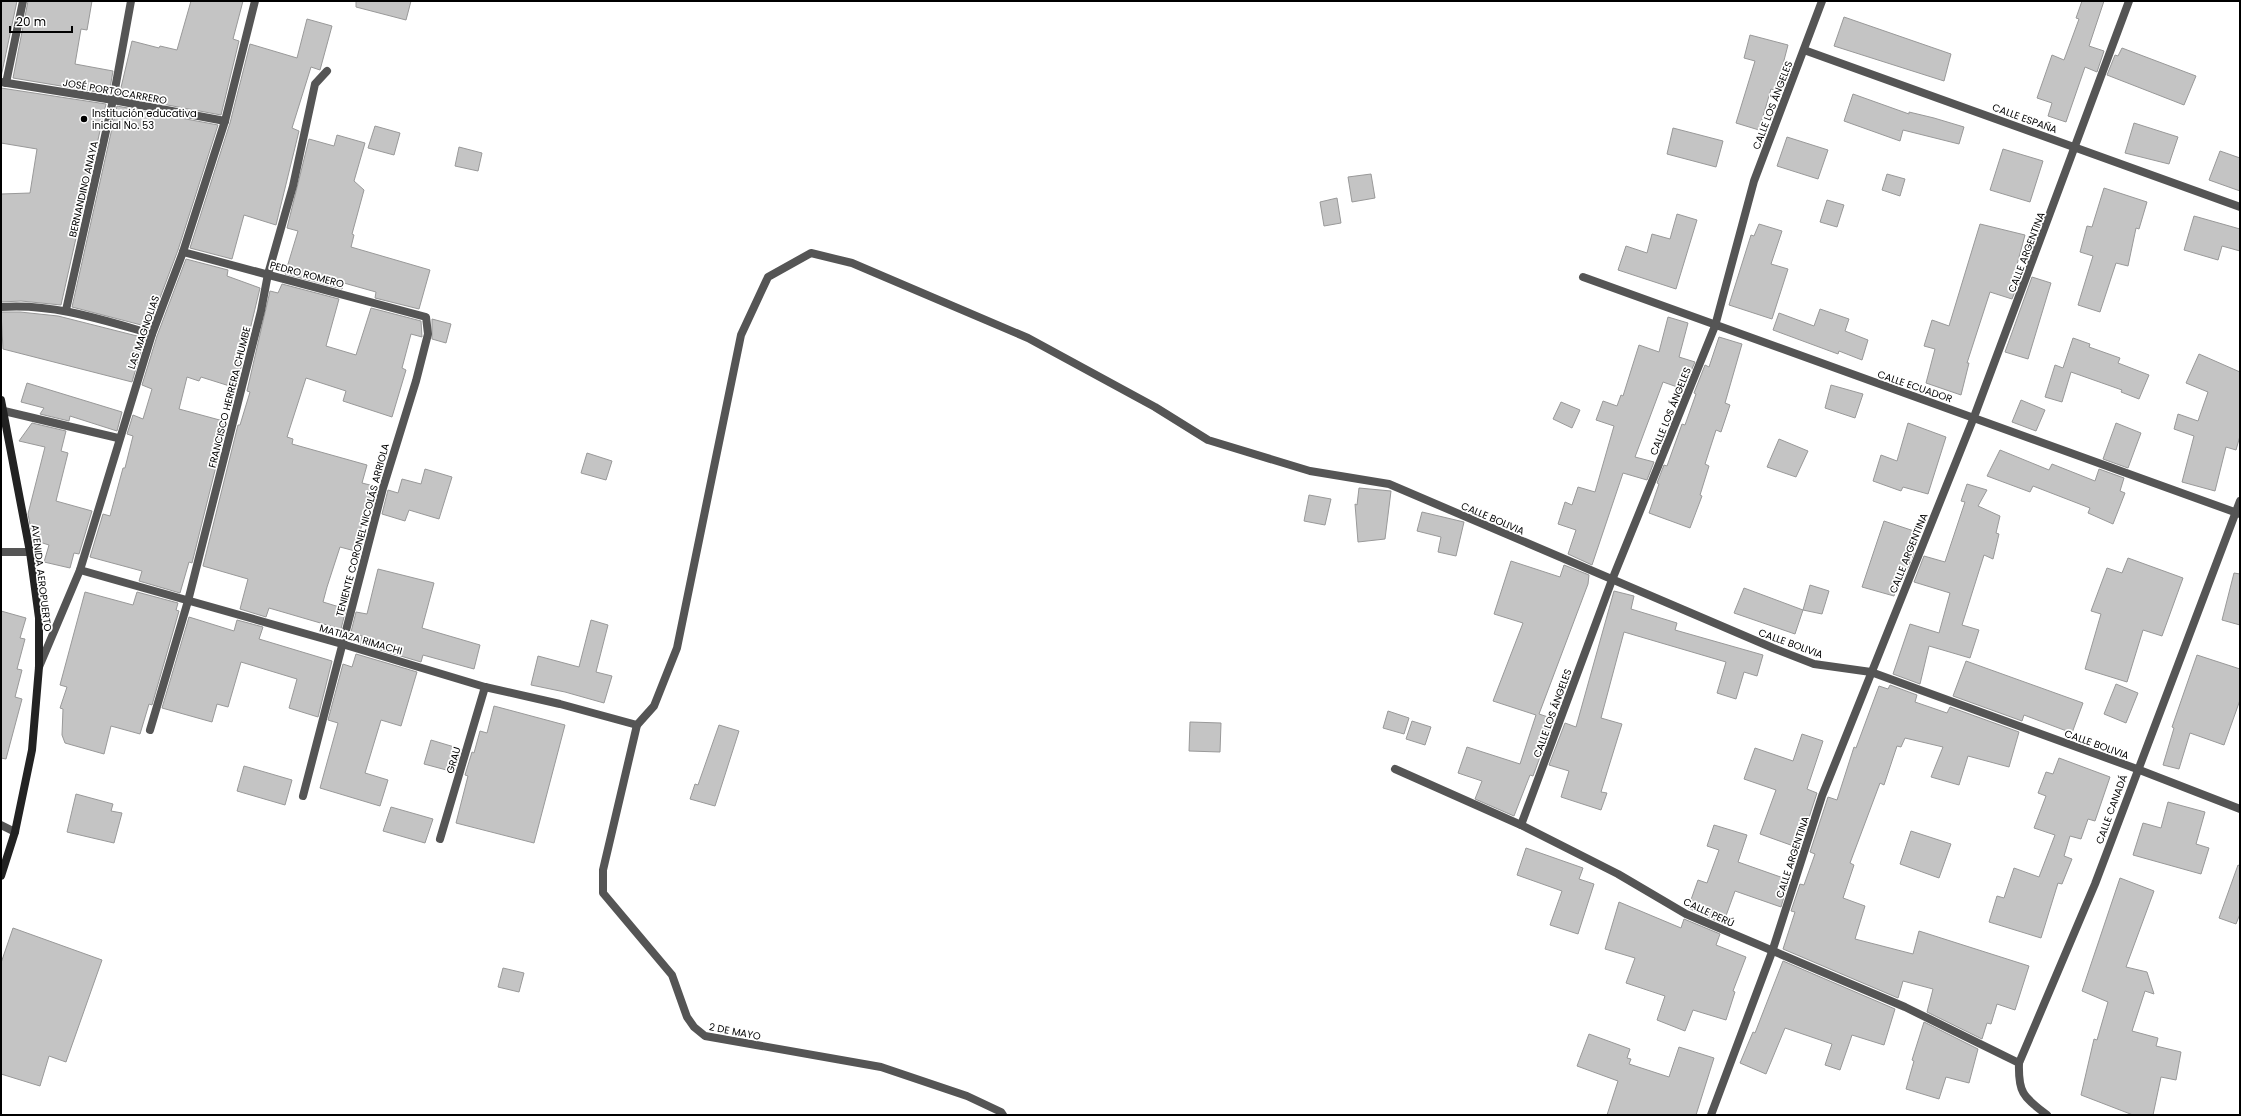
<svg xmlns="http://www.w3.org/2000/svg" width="2241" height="1116" font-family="Poppins,sans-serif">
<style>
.building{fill:#c4c4c4;stroke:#999}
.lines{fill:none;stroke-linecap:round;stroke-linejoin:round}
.street{stroke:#555;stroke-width:8}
.secondary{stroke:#222;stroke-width:8}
.poi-dot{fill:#000;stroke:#fff;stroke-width:1.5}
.labels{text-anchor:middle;stroke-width:3.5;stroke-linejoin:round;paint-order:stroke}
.street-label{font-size:10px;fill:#000;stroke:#fff}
.poi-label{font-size:10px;fill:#000;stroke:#fff;text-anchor:start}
</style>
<rect width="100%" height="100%" fill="#fff"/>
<g class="building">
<path d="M 1,1 L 17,1 L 1,77 Z"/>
<path d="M 28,1 L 92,1 L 87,30 L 81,29 L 75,64 L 113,71 L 109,94 L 13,78 Z"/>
<path d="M 191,1 L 243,1 L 233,39 L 239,41 L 221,115 L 119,96 L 132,41 L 159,48 L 160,46 L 177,50 Z"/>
<path d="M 356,1 L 411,1 L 406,20 L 356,7 Z"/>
<path d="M 2082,1 L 2104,1 L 2089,46 L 2104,51 L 2097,72 L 2085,67 L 2066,122 L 2048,116 L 2052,103 L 2037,98 L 2052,55 L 2064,60 L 2079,19 L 2076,18 Z"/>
<path d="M 1844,17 L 1951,54 L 1944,81 L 1834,46 Z"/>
<path d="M 307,19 L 332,26 L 320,70 L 311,67 L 292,128 L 299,131 L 276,225 L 244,215 L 232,259 L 190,248 L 230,123 L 250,44 L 297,58 Z"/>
<path d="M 1750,35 L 1788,45 L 1776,91 L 1771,89 L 1759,130 L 1736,123 L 1755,61 L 1744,58 Z"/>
<path d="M 2122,48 L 2196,76 L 2184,105 L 2107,75 L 2115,55 L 2118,56 Z"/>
<path d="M 1,88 L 106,104 L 61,305 L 21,301 L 1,302 L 1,194 L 30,193 L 37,149 L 1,143 Z"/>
<path d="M 1853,94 L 1909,114 L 1909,112 L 1934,118 L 1964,127 L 1959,144 L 1903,130 L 1900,141 L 1844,121 Z"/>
<path d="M 117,106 L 218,125 L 178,250 L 149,327 L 72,307 Z"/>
<path d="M 2134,123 L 2178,137 L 2169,164 L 2125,153 Z"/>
<path d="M 375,126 L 400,133 L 394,155 L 368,148 Z"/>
<path d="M 1673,128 L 1723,141 L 1716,167 L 1667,154 Z"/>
<path d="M 337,135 L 365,143 L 354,181 L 364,190 L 352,234 L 354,235 L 351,247 L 430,270 L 419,309 L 375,298 L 376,292 L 344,283 L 342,289 L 285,274 L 298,231 L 287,228 L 309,139 L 334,146 Z"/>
<path d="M 1787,137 L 1828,150 L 1818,179 L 1777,166 Z"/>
<path d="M 459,147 L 482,153 L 478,171 L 455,166 Z"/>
<path d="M 2003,149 L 2043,161 L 2030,202 L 1990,190 Z"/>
<path d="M 2220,151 L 2240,158 L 2240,191 L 2209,180 Z"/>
<path d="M 1371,174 L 1375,198 L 1352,202 L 1348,177 Z"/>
<path d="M 1887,174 L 1905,179 L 1900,196 L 1882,190 Z"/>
<path d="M 2104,188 L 2147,202 L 2139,229 L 2136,228 L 2128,266 L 2116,263 L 2100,312 L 2078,305 L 2093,256 L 2080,252 L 2087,226 L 2092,227 Z"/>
<path d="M 1337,198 L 1341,223 L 1324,226 L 1320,202 Z"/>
<path d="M 1827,200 L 1844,205 L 1837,227 L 1820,222 Z"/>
<path d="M 1677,214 L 1697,220 L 1676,289 L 1618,270 L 1626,246 L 1647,253 L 1652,234 L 1670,239 Z"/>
<path d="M 2194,216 L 2240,229 L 2240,251 L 2222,246 L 2218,260 L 2184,250 Z"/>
<path d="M 1759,224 L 1782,231 L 1771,264 L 1788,269 L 1772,319 L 1729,305 L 1751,235 L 1754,236 Z"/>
<path d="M 1980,224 L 2025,235 L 2015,272 L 2022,274 L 2012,299 L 1990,292 L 1967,363 L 1969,363 L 1961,395 L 1926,383 L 1935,349 L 1924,346 L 1932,320 L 1949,326 Z"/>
<path d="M 186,259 L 228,270 L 227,276 L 260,288 L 236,388 L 201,377 L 199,381 L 187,377 L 179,409 L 227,422 L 192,563 L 189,562 L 180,593 L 139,581 L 142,571 L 90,557 L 103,514 L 110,516 L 123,468 L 125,468 L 133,436 L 127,434 L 133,415 L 143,419 L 152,389 L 142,385 L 157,336 Z"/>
<path d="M 2032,277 L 2051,283 L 2028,359 L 2005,352 Z"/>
<path d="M 282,284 L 339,299 L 326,346 L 356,355 L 371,308 L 421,321 L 422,337 L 411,334 L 402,368 L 406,370 L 392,417 L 343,401 L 346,391 L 306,378 L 287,437 L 293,439 L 292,444 L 367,465 L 362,483 L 378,487 L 371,511 L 366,509 L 355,551 L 340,547 L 327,587 L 323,602 L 346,609 L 341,629 L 269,608 L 266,617 L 240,609 L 248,579 L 203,566 L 238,425 L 240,425 L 250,392 L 247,391 L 270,291 L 278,293 Z"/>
<path d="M 1820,309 L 1849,319 L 1845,331 L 1868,340 L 1862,360 L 1839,351 L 1838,354 L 1773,330 L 1779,313 L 1814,326 Z"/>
<path d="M 1,312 L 20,312 L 58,316 L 145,338 L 132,382 L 3,349 Z"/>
<path d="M 1668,317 L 1688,323 L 1679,357 L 1695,362 L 1683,389 L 1663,382 L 1635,457 L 1654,462 L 1647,480 L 1623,473 L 1592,565 L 1568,554 L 1576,530 L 1558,524 L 1565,502 L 1572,505 L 1578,487 L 1595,492 L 1614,426 L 1596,420 L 1603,401 L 1617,406 L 1621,395 L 1623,396 L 1639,345 L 1659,352 Z"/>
<path d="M 432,319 L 451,324 L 446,343 L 432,339 Z"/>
<path d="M 1719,337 L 1742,344 L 1725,403 L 1730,405 L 1721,432 L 1716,430 L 1705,464 L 1709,466 L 1700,495 L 1702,496 L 1690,528 L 1649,513 L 1659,484 L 1657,483 L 1664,465 L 1667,466 L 1682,424 L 1685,425 L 1696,394 L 1694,393 L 1705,365 L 1709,367 Z"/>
<path d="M 2073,338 L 2090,344 L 2089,347 L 2120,358 L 2118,363 L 2149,375 L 2139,399 L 2121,392 L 2122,390 L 2071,372 L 2062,402 L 2045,397 L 2055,365 L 2063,368 Z"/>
<path d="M 2199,354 L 2240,372 L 2240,436 L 2236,450 L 2226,447 L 2215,491 L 2182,482 L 2194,436 L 2174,429 L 2178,414 L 2198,421 L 2208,392 L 2186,383 Z"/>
<path d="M 27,383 L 122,412 L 117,431 L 70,416 L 69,421 L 40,414 L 44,408 L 21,402 Z"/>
<path d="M 1831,385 L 1863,394 L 1855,418 L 1825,408 Z"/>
<path d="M 2021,400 L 2045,410 L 2036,431 L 2012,422 Z"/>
<path d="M 1561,402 L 1580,410 L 1572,428 L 1553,419 Z"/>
<path d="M 32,423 L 66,431 L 61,451 L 68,453 L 56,501 L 92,511 L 79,554 L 74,553 L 70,568 L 44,562 L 49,545 L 33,540 L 28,514 L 45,447 L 19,441 Z"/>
<path d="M 1908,423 L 1946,437 L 1928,494 L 1903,487 L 1901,491 L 1873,481 L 1881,455 L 1897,461 Z"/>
<path d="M 2116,423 L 2141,433 L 2128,468 L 2103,459 Z"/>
<path d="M 1779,439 L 1808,451 L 1796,477 L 1767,467 Z"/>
<path d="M 2000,450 L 2049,470 L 2052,464 L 2095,481 L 2099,469 L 2124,478 L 2120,491 L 2125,493 L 2113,524 L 2088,513 L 2090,508 L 2033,486 L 2030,492 L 1987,476 Z"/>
<path d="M 587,453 L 612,461 L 606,480 L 581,473 Z"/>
<path d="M 425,469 L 452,477 L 439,519 L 409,510 L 405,521 L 382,514 L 388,490 L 398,493 L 402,479 L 421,484 Z"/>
<path d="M 1967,484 L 1987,490 L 1978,506 L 2000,516 L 1996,533 L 1999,534 L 1993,559 L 1984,555 L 1962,625 L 1979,630 L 1970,658 L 1929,646 L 1920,684 L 1893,674 L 1910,624 L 1939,633 L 1950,593 L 1914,582 L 1924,556 L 1945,562 L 1965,502 L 1961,501 Z"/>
<path d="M 1359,488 L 1391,491 L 1385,539 L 1358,542 L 1355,504 L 1357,505 Z"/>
<path d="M 1309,495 L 1331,499 L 1325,525 L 1304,521 Z"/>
<path d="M 1422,512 L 1464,522 L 1456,556 L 1438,552 L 1441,537 L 1417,531 Z"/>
<path d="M 1884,521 L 1914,531 L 1908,551 L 1914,553 L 1903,579 L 1899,578 L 1894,596 L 1862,587 Z"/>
<path d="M 2128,558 L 2183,578 L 2162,636 L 2143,630 L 2127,682 L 2085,669 L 2101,614 L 2091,611 L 2107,568 L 2122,573 Z"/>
<path d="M 1511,561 L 1560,577 L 1564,565 L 1589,575 L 1588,584 L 1539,714 L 1554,719 L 1533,776 L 1530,775 L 1514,816 L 1475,799 L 1482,781 L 1458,773 L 1467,747 L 1520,764 L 1536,715 L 1493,701 L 1523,623 L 1494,614 Z"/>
<path d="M 378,569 L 434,583 L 422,628 L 480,645 L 474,669 L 423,655 L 421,662 L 360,644 L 362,636 L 351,632 L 356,612 L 367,614 Z"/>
<path d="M 2234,573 L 2240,574 L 2240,625 L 2222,620 Z"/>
<path d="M 1810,585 L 1829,591 L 1822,614 L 1803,610 Z"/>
<path d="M 1744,588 L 1803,610 L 1795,634 L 1734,613 Z"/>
<path d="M 1614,591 L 1634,596 L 1631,609 L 1677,623 L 1675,630 L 1763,655 L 1757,676 L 1744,672 L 1736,699 L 1717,693 L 1726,662 L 1624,632 L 1601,718 L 1622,724 L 1601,792 L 1607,793 L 1601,810 L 1561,797 L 1569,771 L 1549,765 L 1565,723 L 1576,727 Z"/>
<path d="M 85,592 L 133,605 L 137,592 L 178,603 L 176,610 L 179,611 L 152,705 L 149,704 L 140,734 L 111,726 L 104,754 L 65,743 L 62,735 L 63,709 L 60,708 L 67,687 L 60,685 Z"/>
<path d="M 1,611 L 26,618 L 20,638 L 25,639 L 17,669 L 22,670 L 15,697 L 22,699 L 6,759 L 1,758 Z"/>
<path d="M 189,617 L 234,631 L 237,620 L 263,627 L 259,639 L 332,661 L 318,717 L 289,708 L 297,679 L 241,662 L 228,707 L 217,704 L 212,722 L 162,708 Z"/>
<path d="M 591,620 L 608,625 L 596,672 L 612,676 L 604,703 L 565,692 L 531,685 L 538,656 L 579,667 Z"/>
<path d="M 356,654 L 417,672 L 401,726 L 381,720 L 365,773 L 388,780 L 380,806 L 320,788 L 338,723 L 328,720 L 343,664 L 352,667 Z"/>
<path d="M 2197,655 L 2240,669 L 2240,700 L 2224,745 L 2190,733 L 2179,769 L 2163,765 L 2174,728 L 2172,727 Z"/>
<path d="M 1966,661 L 2083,703 L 2072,733 L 2024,715 L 2022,721 L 1953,696 Z"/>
<path d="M 2116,684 L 2138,693 L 2126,723 L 2104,714 Z"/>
<path d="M 1890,685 L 1917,695 L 1915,702 L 1947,713 L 1950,707 L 2019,732 L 2009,767 L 1968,756 L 1959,785 L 1931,777 L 1943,747 L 1905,738 L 1901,747 L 1897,746 L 1884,785 L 1880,783 L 1850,863 L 1854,865 L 1843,898 L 1865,906 L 1855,939 L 1913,954 L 1919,931 L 2029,966 L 2015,1010 L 1997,1004 L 1991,1024 L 1987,1023 L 1982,1039 L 1927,1012 L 1933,989 L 1903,981 L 1898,998 L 1783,949 L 1795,912 L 1791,911 L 1800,884 L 1804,885 L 1815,854 L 1810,852 L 1828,797 L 1837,800 L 1854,747 L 1856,748 L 1879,686 L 1888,689 Z"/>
<path d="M 494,706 L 565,725 L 534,843 L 456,823 L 468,776 L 465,775 L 472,752 L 474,753 L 480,731 L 487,733 Z"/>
<path d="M 1388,711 L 1409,718 L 1404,734 L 1383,728 Z"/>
<path d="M 1412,721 L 1431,727 L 1425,745 L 1406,739 Z"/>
<path d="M 1190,722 L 1221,723 L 1220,752 L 1189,751 Z"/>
<path d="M 719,725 L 739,731 L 715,806 L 690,799 L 695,784 L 698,785 Z"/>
<path d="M 1802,734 L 1823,741 L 1807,789 L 1817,793 L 1799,848 L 1760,834 L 1776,790 L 1744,779 L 1755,748 L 1793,761 Z"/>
<path d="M 431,740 L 461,749 L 454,772 L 424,764 Z"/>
<path d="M 2059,758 L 2110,777 L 2095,821 L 2088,819 L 2081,839 L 2070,836 L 2064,856 L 2072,859 L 2062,884 L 2058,883 L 2041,938 L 1989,922 L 1997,896 L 2004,898 L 2014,868 L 2039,877 L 2055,835 L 2034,828 L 2046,796 L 2038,793 L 2046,772 L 2053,774 Z"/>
<path d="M 244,766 L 292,780 L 285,805 L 237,791 Z"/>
<path d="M 76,794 L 113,804 L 111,811 L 122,813 L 114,843 L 67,832 Z"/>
<path d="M 2168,802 L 2205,812 L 2196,844 L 2209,848 L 2201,874 L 2133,855 L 2143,823 L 2161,828 Z"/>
<path d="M 391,807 L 433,819 L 425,843 L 383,831 Z"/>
<path d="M 1714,825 L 1747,835 L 1738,862 L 1789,880 L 1781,907 L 1735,891 L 1723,924 L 1688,908 L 1698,880 L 1707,883 L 1719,850 L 1707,846 Z"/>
<path d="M 1911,831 L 1951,844 L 1939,878 L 1900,864 Z"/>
<path d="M 1526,848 L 1583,868 L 1579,879 L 1594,884 L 1578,934 L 1550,925 L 1562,891 L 1517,875 Z"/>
<path d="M 2238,865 L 2240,866 L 2240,914 L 2236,924 L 2219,918 Z"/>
<path d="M 2120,878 L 2154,891 L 2126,967 L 2147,972 L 2154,994 L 2145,991 L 2132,1031 L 2158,1038 L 2156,1046 L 2181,1052 L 2176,1080 L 2161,1077 L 2153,1115 L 2133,1115 L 2081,1095 L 2094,1039 L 2097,1040 L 2108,1002 L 2082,991 Z"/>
<path d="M 1619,902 L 1681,928 L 1684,919 L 1720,934 L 1716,945 L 1746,957 L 1733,991 L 1735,992 L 1726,1020 L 1693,1010 L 1685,1031 L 1657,1020 L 1665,996 L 1626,983 L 1635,958 L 1605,949 Z"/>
<path d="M 13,928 L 102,960 L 66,1062 L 49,1056 L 40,1086 L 1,1074 L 1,963 Z"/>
<path d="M 1783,961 L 1895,1009 L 1884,1045 L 1852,1035 L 1840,1070 L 1825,1065 L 1832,1044 L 1785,1028 L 1766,1074 L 1740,1063 L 1753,1032 L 1755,1033 Z"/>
<path d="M 503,968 L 524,973 L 519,992 L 498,987 Z"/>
<path d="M 1924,1022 L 1978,1049 L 1969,1083 L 1946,1077 L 1939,1099 L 1906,1089 L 1914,1061 L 1912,1060 Z"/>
<path d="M 1589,1034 L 1630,1049 L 1627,1058 L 1631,1059 L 1629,1064 L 1669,1077 L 1679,1047 L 1714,1058 L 1696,1115 L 1607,1115 L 1618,1081 L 1577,1066 Z"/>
</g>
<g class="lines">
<g class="street">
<path d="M 1804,50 L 2240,207"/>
<path d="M 1,82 L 113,100 L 225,121"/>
<path d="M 6,83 L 23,1"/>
<path d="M 183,252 L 426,317 L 428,334 L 416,381 L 383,488 L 303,796"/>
<path d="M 1583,277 L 2240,514"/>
<path d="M 1,307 C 53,303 103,320 152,334"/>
<path d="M 66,310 L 113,100 L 131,1"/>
<path d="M 4,411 L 118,438"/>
<path d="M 1,552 L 30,552"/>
<path d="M 80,570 L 342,644 L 485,687 L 560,704 L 637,725"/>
<path d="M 39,667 L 80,570 L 152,334 L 183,252 L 225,121 L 255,1"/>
<path d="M 150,730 L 188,601 L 261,311 L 268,274 L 293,186 L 315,84 L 327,71"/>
<path d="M 1395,769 L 1521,825 L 1618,874 L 1686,914 L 1905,1007 L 2019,1063"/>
<path d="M 1,825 L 15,832"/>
<path d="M 1521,825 L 1612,580 L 1715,326 L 1754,181 L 1822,1"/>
<path d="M 440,839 L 485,687"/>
<path d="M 1003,1115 L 1001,1112 L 967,1096 L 881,1067 L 705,1036 L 694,1027 L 687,1017 L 672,975 L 603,893 L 603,870 L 637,725 L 654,706 L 677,648 L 741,335 L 768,277 L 811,253 L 852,263 L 1028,338 L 1155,407 L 1208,440 L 1310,471 L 1389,484 L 1773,648 L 1814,664 L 1871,672 L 2137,769 L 2240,809"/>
<path d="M 1711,1115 L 1772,952 L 1822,796 L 1974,417 L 2129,1"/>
<path d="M 2047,1115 C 2024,1097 2018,1094 2019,1063 L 2095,884 L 2240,501"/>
</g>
<path class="secondary" d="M 1,400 L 30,552 L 39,618 L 39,667 L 32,750 L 15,832 L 1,876"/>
</g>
<circle class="poi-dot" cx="84" cy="119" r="4"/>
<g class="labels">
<g class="street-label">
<text transform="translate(115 91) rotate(10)" y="4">JOSÉ PORTOCARRERO</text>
<text transform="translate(1772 105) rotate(-69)" y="4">CALLE LOS ÁNGELES</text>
<text transform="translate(2025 118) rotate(20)" y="4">CALLE ESPAÑA</text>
<text transform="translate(83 189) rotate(-77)" y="4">BERNANDINO ANAYA</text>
<text transform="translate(2026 252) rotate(-69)" y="4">CALLE ARGENTINA</text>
<text transform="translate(307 274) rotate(15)" y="4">PEDRO ROMERO</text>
<text transform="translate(143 332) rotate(-71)" y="4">LAS MAGNOLIAS</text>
<text transform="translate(1915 386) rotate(19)" y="4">CALLE ECUADOR</text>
<text transform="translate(229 397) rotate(-76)" y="4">FRANCISCO HERRERA CHUMBE</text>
<text transform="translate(1670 411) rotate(-68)" y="4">CALLE LOS ÁNGELES</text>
<text transform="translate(1493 518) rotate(23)" y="4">CALLE BOLIVIA</text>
<text transform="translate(362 530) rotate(-75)" y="4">TENIENTE CORONEL NICOLÁS ARRIOLA</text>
<text transform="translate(1908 553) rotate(-68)" y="4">CALLE ARGENTINA</text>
<text transform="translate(42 578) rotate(83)" y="4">AVENIDA AEROPUERTO</text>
<text transform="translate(361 639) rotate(16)" y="4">MATIAZA RIMACHI</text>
<text transform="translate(1791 643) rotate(20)" y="4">CALLE BOLIVIA</text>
<text transform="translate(1552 713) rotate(-70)" y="4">CALLE LOS ÁNGELES</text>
<text transform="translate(2097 744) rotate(20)" y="4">CALLE BOLIVIA</text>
<text transform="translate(453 760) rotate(-74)" y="4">GRAU</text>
<text transform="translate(2111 809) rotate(-70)" y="4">CALLE CANADÁ</text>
<text transform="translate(1792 857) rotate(-72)" y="4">CALLE ARGENTINA</text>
<text transform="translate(1709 912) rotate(25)" y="4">CALLE PERÚ</text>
<text transform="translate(735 1031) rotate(11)" y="4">2 DE MAYO</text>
</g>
<g class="poi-label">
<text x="92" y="117">Institución educativa<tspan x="92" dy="12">inicial No. 53</tspan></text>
</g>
</g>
<rect width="2241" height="1116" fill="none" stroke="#000000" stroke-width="4"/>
<path d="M10 26v6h62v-6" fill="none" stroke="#000000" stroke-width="2"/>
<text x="16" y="26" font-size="12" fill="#000000" stroke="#ffffff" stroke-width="3" paint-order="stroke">20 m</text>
</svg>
